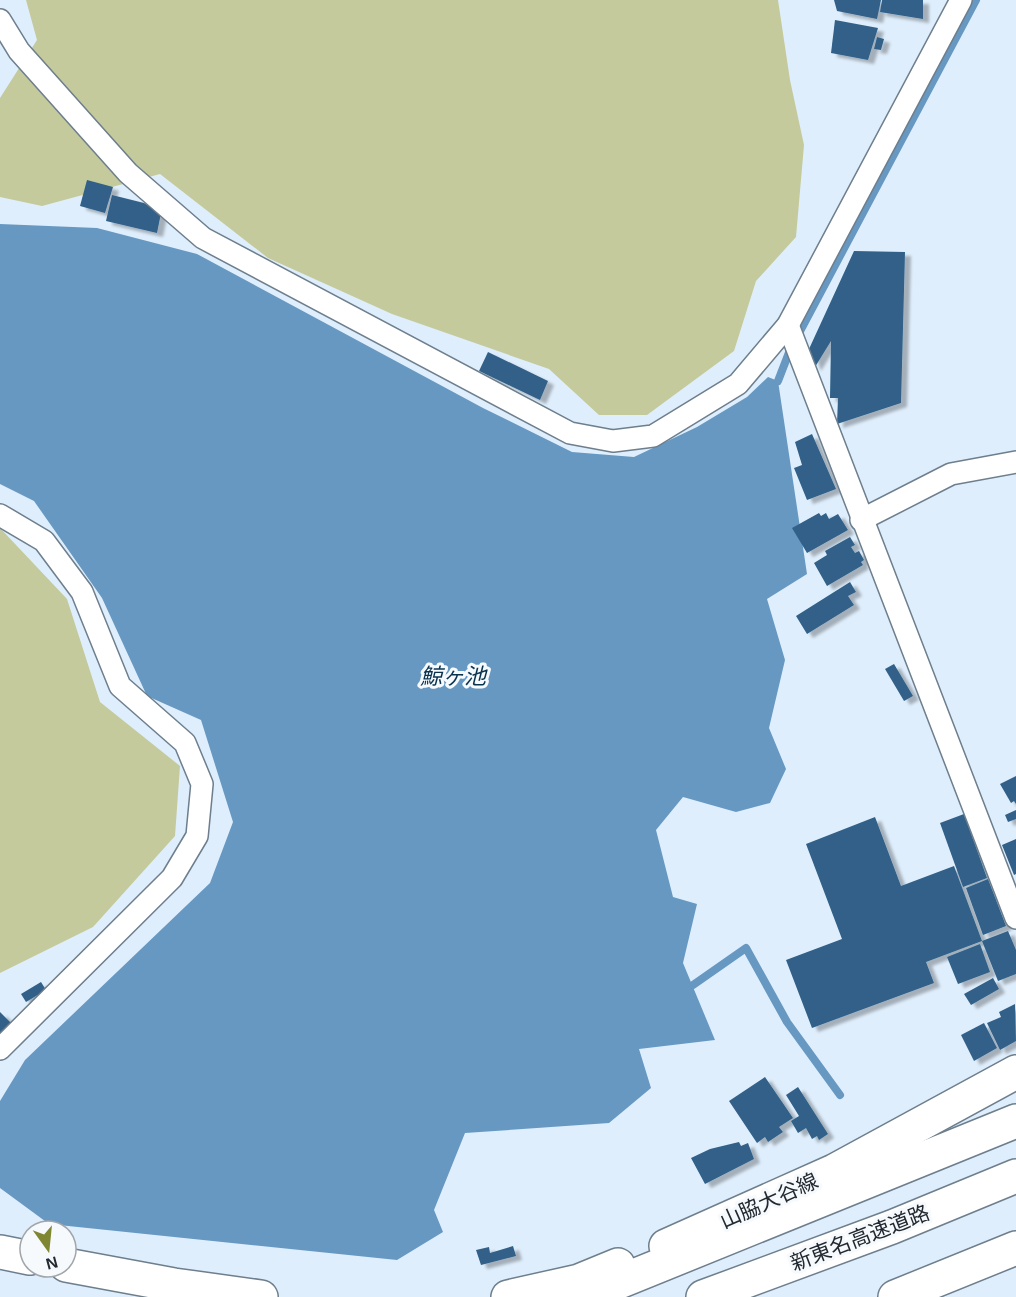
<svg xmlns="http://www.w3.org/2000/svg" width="1016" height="1297" font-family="Arial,'Noto Sans JP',sans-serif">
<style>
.green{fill:#c4ca9b}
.water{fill:#6698c2}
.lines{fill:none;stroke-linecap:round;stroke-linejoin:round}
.stream{stroke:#6698c2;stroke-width:8}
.building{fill:#306188;filter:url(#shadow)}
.minor-casing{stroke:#6d7e8d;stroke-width:24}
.primary-casing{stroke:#6d7e8d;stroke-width:36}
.motorway-casing{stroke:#6d7e8d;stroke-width:36}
.minor{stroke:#fff;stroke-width:21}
.primary{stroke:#fff;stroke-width:33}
.motorway{stroke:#fff;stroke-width:33}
.labels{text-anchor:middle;stroke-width:6;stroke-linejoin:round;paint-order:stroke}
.street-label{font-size:21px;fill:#222930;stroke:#f6fafd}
.water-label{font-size:22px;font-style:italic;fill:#09324f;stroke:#f6fafd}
</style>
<defs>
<filter id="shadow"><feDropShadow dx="6" dy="4" stdDeviation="1.5" flood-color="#0004"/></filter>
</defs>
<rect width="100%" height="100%" fill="#dfeefc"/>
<g class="green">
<path d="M 26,0 L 778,0 L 790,80 L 804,145 L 796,237 L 756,281 L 734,351 L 647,415 L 599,415 L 549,369 L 392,314 L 268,258 L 160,174 L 42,206 L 0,197 L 0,98 L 37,40 Z"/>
<path d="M 0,528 L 67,599 L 100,702 L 180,766 L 175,836 L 93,927 L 0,973 Z"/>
</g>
<path class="water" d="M 0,224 L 97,228 L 197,254 L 483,408 L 572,452 L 634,457 L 697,427 L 747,397 L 768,377 L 778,381 L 807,574 L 767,599 L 785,660 L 769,728 L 786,769 L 770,803 L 736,812 L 683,797 L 656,830 L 673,897 L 697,904 L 683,963 L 715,1040 L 639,1049 L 651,1088 L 609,1123 L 465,1133 L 434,1210 L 443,1232 L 397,1260 L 49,1224 L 0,1188 L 0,1101 L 25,1060 L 210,883 L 233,822 L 201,720 L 147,696 L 102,598 L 34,501 L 0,484 Z"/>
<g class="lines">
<g class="stream">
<path d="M 778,381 L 790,350 L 976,0"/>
<path d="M 693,985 L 746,948 L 787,1022 L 840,1095"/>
</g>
</g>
<g class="building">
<path d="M 834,0 L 881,0 L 877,19 L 837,11 Z"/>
<path d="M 882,0 L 923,0 L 923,19 L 880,12 Z"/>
<path d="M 835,20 L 878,28 L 868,60 L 831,53 Z"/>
<path d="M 877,37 L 884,39 L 881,50 L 874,49 Z"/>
<path d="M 87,180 L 113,187 L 105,213 L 80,206 Z"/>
<path d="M 112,195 L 144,203 L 161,213 L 157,233 L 106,221 Z"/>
<path d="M 854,251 L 905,252 L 901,403 L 837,424 L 838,398 L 830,398 L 831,341 L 815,367 L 809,349 Z"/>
<path d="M 488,352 L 548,381 L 540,400 L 479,371 Z"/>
<path d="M 812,434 L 836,489 L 807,500 L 794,468 L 802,465 L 795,442 Z"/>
<path d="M 819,513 L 821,516 L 826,513 L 829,519 L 838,514 L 848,530 L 807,553 L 792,528 Z"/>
<path d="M 850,537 L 855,545 L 851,547 L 855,553 L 859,551 L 864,560 L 861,562 L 863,565 L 827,586 L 814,563 L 827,555 L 825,551 Z"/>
<path d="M 850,582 L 856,592 L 848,596 L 854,605 L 807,634 L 796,616 Z"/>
<path d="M 894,664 L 913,696 L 904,701 L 885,669 Z"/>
<path d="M 1016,776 L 1016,804 L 1014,801 L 1011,803 L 1000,784 Z"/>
<path d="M 1016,810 L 1016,819 L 1008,822 L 1005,815 Z"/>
<path d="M 964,814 L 987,878 L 963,887 L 940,823 Z"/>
<path d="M 875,817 L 901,886 L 954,866 L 982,941 L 926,962 L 934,983 L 812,1028 L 786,960 L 842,939 L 806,844 Z"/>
<path d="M 1016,839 L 1016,874 L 1014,875 L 1002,845 Z"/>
<path d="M 988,879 L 1006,926 L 983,935 L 966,888 Z"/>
<path d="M 1008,931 L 1016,950 L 1016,974 L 998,981 L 982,941 Z"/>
<path d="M 980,944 L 990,972 L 958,984 L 947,957 Z"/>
<path d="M 993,978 L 999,989 L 971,1005 L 964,994 Z"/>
<path d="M 41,982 L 46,990 L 26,1002 L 21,994 Z"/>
<path d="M 1015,1004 L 1016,1041 L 1000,1050 L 987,1023 L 1001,1017 L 999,1012 Z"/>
<path d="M 0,1012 L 11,1023 L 0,1034 Z"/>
<path d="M 984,1023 L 997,1048 L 974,1061 L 961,1035 Z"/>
<path d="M 765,1077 L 793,1118 L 779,1127 L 783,1132 L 768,1142 L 765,1137 L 757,1143 L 729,1101 Z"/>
<path d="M 798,1087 L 828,1134 L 819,1140 L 817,1136 L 812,1139 L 806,1128 L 798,1133 L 791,1121 L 799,1116 L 786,1095 Z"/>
<path d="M 739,1142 L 741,1146 L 748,1143 L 754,1159 L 705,1184 L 691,1158 L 710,1149 Z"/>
<path d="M 513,1246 L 516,1256 L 481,1265 L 476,1250 L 489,1247 L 490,1253 Z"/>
</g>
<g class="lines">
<g class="minor-casing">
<g id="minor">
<path d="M 0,20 L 19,51 L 128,173 L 203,238 L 570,433 L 613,441 L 653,436 L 738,384 L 788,325 L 961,0"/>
<path d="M 788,325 L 1016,918"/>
<path d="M 0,515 L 44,541 L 82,592 L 120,686 L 185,743 L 202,784 L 197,836 L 172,878 L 0,1049"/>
<path d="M 861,520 L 951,474 L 1016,462"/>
</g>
</g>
<g class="primary-casing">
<g id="primary">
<path d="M 666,1246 L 834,1171 L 1016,1072"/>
<path d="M 0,1252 L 30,1258"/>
<path d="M 66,1265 L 174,1285 L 261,1297"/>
<path d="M 508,1297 L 579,1281 L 618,1265"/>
</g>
</g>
<g class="motorway-casing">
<g id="motorway">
<path d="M 582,1297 L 1016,1121"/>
<path d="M 703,1297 L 892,1227 L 1016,1176"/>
<path d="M 895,1297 L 1016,1248"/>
</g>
</g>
<use href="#minor" class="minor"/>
<use href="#primary" class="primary"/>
<use href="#motorway" class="motorway"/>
</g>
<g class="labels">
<g class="street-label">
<text transform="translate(769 1201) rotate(-24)" y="7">山脇大谷線</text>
<text transform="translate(860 1238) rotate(-21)" y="7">新東名高速道路</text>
</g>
<g class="water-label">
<text x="453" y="684">鯨ヶ池</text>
</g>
</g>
<g transform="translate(48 1249) rotate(165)"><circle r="28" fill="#f6fafd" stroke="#a1a6ab" stroke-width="1.5"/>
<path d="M0-4.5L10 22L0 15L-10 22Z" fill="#808732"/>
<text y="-9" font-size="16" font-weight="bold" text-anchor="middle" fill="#222930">N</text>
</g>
</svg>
